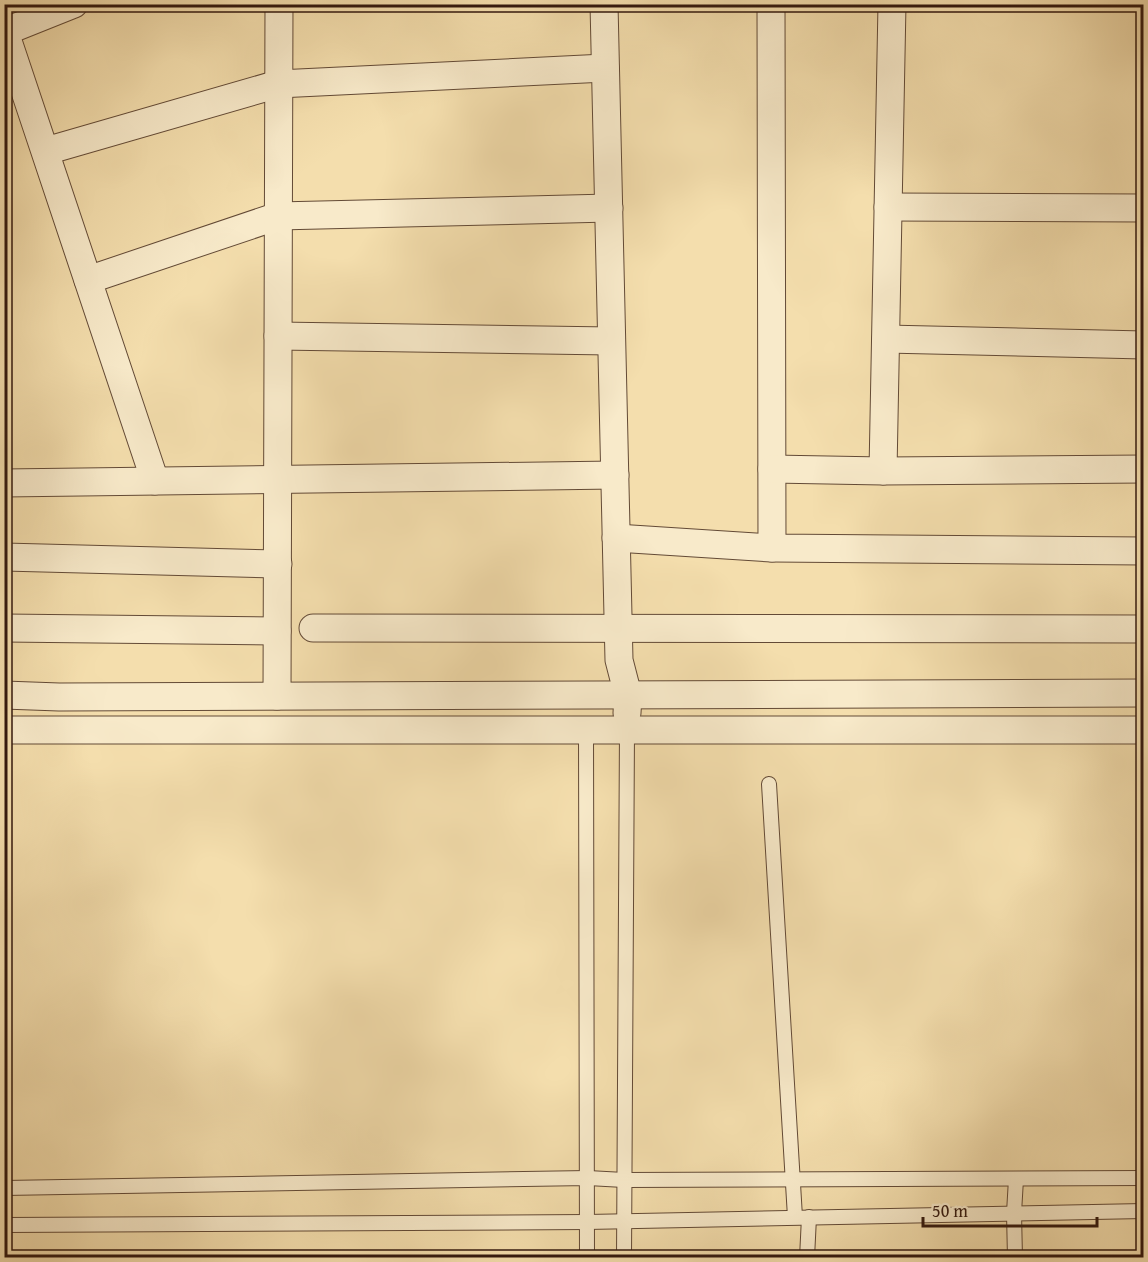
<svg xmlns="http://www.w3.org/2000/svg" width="1148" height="1262" font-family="'Gentium Book Plus',serif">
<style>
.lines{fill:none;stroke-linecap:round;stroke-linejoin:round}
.lane-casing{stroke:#634a36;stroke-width:16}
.street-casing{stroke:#634a36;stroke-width:29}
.lane{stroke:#f8eaca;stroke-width:14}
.street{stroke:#f8eaca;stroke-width:27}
</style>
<rect width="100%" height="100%" fill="#f4dead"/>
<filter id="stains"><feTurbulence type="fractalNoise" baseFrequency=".00333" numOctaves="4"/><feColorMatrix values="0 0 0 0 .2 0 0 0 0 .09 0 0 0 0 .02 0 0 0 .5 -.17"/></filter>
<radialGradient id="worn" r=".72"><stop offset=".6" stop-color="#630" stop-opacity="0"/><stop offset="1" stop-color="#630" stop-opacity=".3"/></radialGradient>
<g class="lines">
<g class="lane-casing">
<g id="lane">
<path d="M 586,730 L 587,1258"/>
<path d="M 769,784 L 795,1217"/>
<path d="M 4,1188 L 588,1178 L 624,1180 L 1144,1178"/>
<path d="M 4,1225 L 587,1222 L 1144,1211"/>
<path d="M 624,1258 L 627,731"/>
<path d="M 807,1258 L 809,1217"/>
<path d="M 1015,1258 L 1014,1213 L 1016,1179"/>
</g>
</g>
<g class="street-casing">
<g id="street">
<path d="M 604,4 L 619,660 L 628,695 L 627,713"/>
<path d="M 771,4 L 772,548"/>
<path d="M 4,29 L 155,481"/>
<path d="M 4,32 L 74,4"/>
<path d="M 46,151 L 278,84 L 605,68"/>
<path d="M 888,207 L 1144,208"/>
<path d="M 88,280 L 278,216 L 609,208"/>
<path d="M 278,336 L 611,341"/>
<path d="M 886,339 L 1144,345"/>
<path d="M 772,469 L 883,471 L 1144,469"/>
<path d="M 883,471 L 892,4"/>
<path d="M 4,483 L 615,475"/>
<path d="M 616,538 L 772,548 L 1144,551"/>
<path d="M 4,557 L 278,564"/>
<path d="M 4,628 L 277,631"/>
<path d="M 313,628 L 1144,629"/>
<path d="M 4,695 L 59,697 L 1144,693"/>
<path d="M 277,696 L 279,4"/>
<path d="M 4,730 L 1144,730"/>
</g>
</g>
<use href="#lane" class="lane"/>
<use href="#street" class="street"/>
</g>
<rect width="1148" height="1262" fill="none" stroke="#f4dead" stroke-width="24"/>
<rect x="6" y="6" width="1136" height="1250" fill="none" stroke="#33180e" stroke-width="3"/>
<rect x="12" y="12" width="1124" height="1238" fill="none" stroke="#33180e" stroke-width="1.5"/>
<path d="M923 1217v9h174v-9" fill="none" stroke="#33180e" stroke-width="3"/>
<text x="932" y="1217" font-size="18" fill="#33180e" stroke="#f8eaca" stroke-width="4.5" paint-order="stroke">50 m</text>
<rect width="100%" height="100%" filter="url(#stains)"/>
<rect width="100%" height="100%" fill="url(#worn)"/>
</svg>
